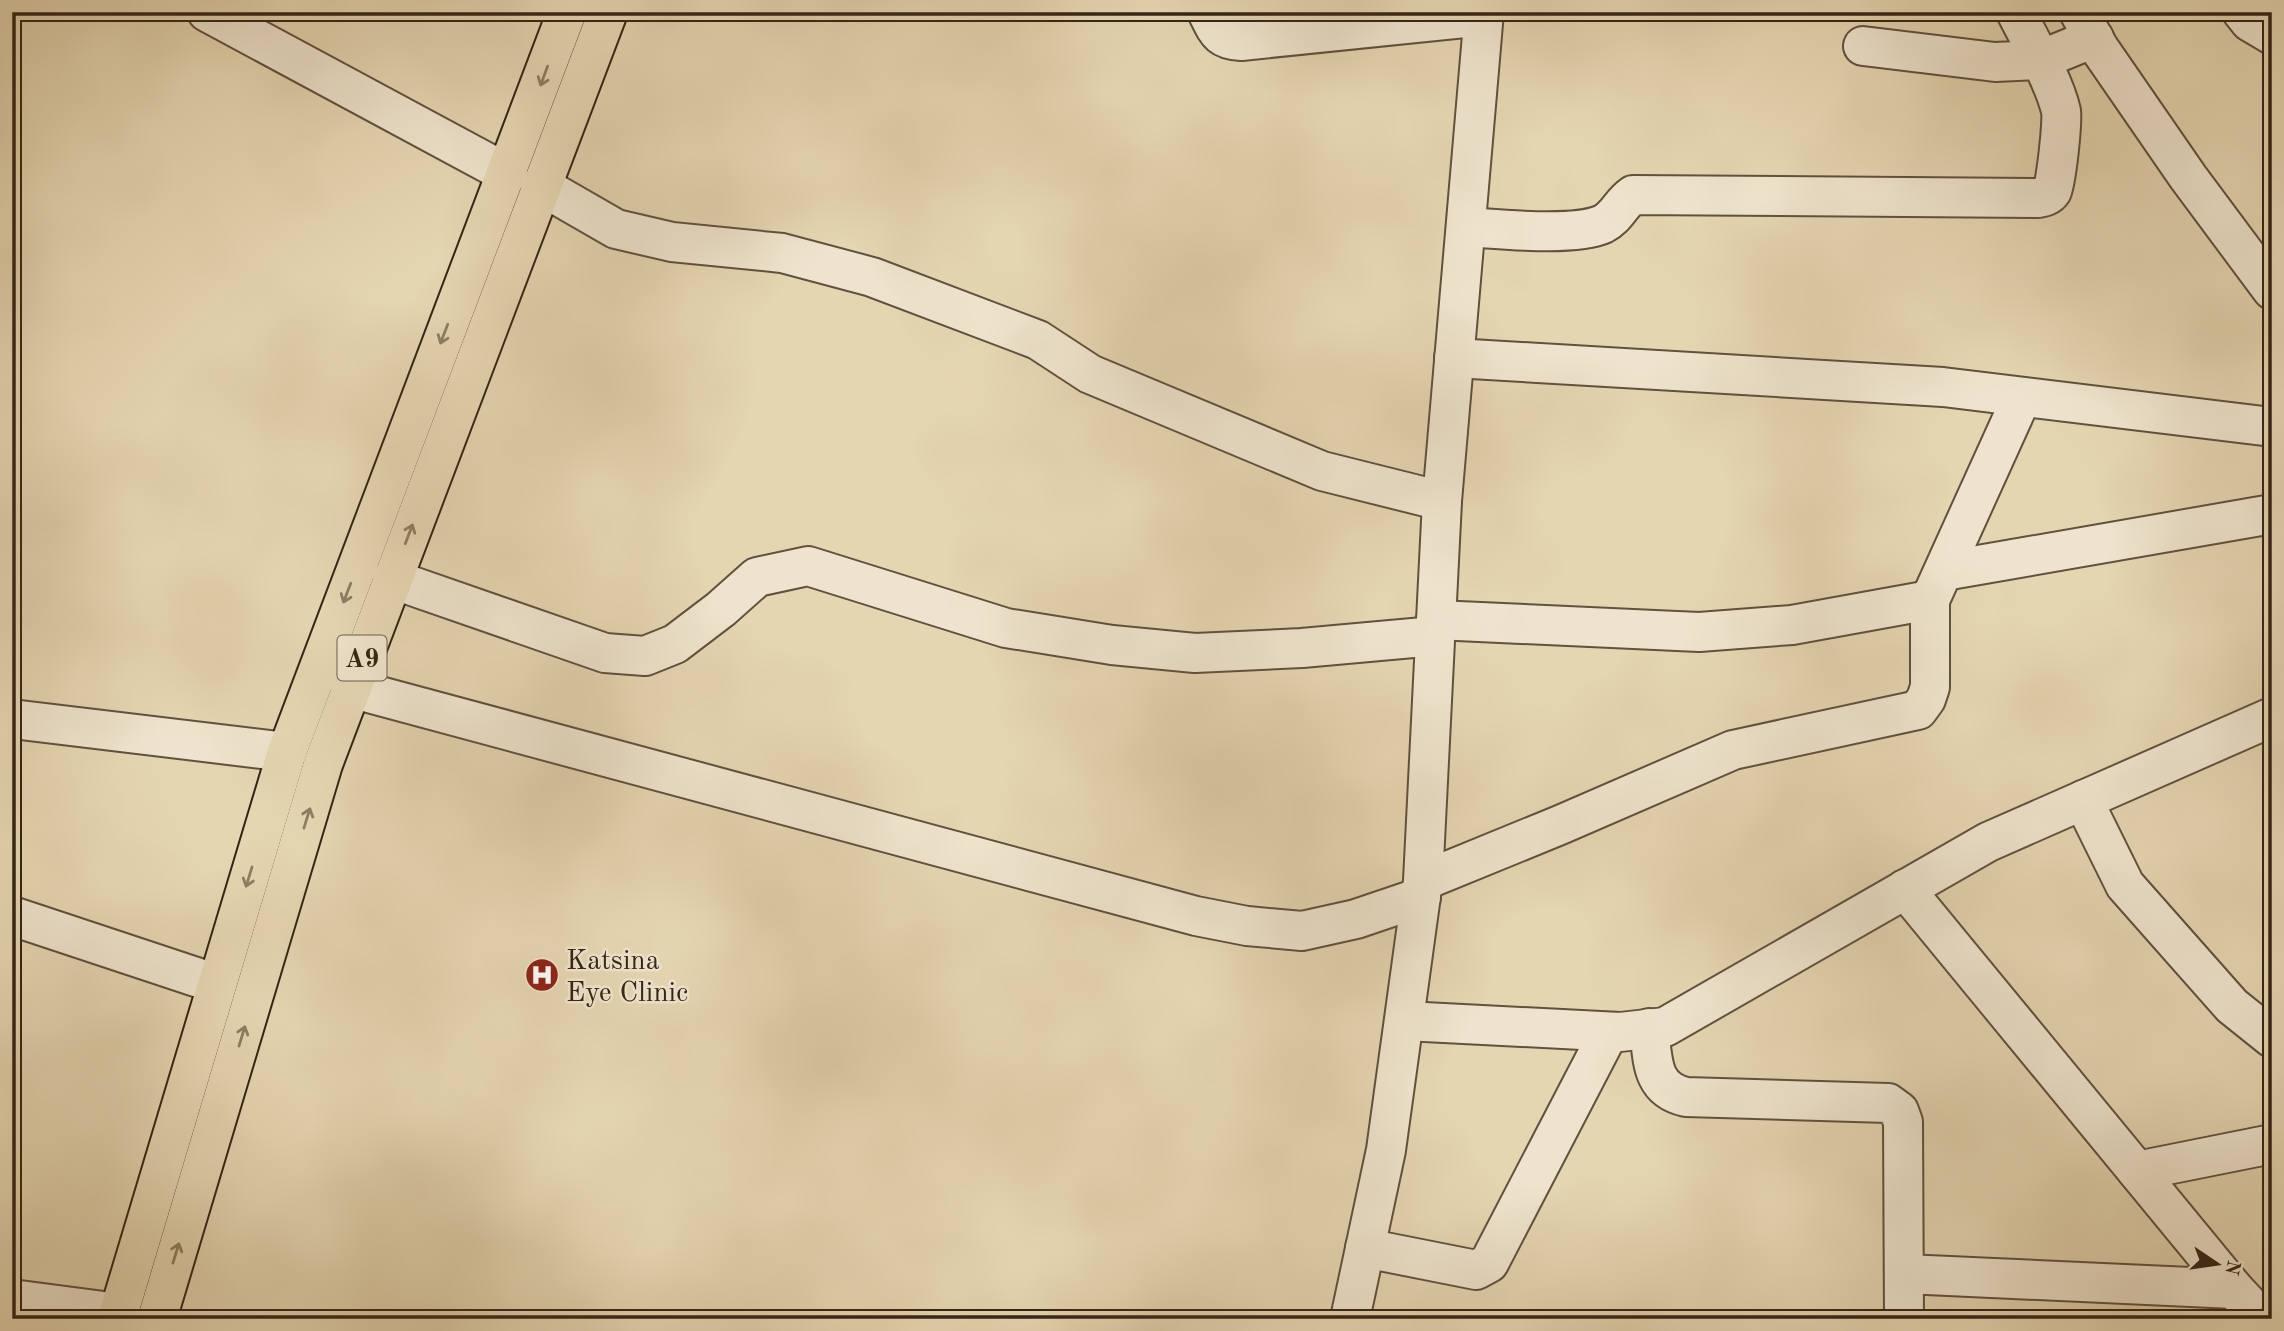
<svg xmlns="http://www.w3.org/2000/svg" width="2284" height="1331" font-family="'Old Standard TT',serif">
<style>
.lines{fill:none;stroke-linecap:round;stroke-linejoin:round}
.minor-casing{stroke:#61513e;stroke-width:42}
.highway-casing{stroke:#352517;stroke-width:42}
.minor{stroke:#eee4cd;stroke-width:38}
.highway{stroke:#e5d6b2;stroke-width:38}
.oneway{stroke:#8d7e64}
.labels{text-anchor:middle;stroke-width:5;stroke-linejoin:round;paint-order:stroke}
.shield{fill:#eee4cd;stroke:#6c5e4e;stroke-width:2}
.shield-label{font-size:26px;font-weight:bold;fill:#352517}
.poi-label{font-size:28px;fill:#352517;stroke:#eee4cd;text-anchor:start}
</style>
<rect width="100%" height="100%" fill="#e5d6b2"/>
<filter id="stains"><feTurbulence type="fractalNoise" baseFrequency=".00286" numOctaves="4"/><feColorMatrix values="0 0 0 0 .2 0 0 0 0 .09 0 0 0 0 .02 0 0 0 .5 -.17"/></filter>
<radialGradient id="worn" r=".72"><stop offset=".6" stop-color="#630" stop-opacity="0"/><stop offset="1" stop-color="#630" stop-opacity=".3"/></radialGradient>
<g class="lines">
<g class="minor-casing">
<g id="minor">
<path d="M 207,12 L 508,174"/>
<path d="M 1207,12 C 1217,31 1218,40 1241,41 L 1484,16"/>
<path d="M 2079,12 L 2099,48 L 2188,177 L 2272,290"/>
<path d="M 2242,12 L 2250,22 L 2272,35"/>
<path d="M 1863,46 L 1995,62 L 2040,60 L 2094,38"/>
<path d="M 543,187 L 616,229 L 672,242 L 782,253 L 872,277 L 1038,340 L 1090,374 L 1322,471 L 1442,501"/>
<path d="M 1466,227 C 1500,229 1574,237 1603,224 C 1617,217 1620,204 1633,195 L 2038,198 C 2043,197 2049,196 2052,191 C 2056,184 2063,119 2061,111 C 2054,81 2030,40 2016,12"/>
<path d="M 1454,358 L 1943,387 L 2272,427"/>
<path d="M 1944,571 L 2272,514"/>
<path d="M 392,579 L 605,653 L 645,656 L 675,644 L 721,609 L 757,577 L 808,566 L 1006,628 L 1112,645 L 1195,653 L 1302,648 L 1435,636"/>
<path d="M 1436,620 L 1699,632 L 1792,625 L 1930,600"/>
<path d="M 350,688 L 1196,916 L 1247,926 L 1302,931 L 1356,919 L 1421,897"/>
<path d="M 12,719 L 287,752"/>
<path d="M 2083,800 L 2125,885 L 2232,1006 L 2272,1038"/>
<path d="M 1423,881 L 1560,825 L 1733,750 L 1918,710 L 1926,699 L 1930,687 L 1930,600 L 2022,397"/>
<path d="M 1905,889 L 2234,1289 L 2262,1319"/>
<path d="M 12,916 L 217,984"/>
<path d="M 1405,1021 L 1620,1032 L 1665,1027 L 1988,842 L 2272,717"/>
<path d="M 1649,1028 C 1653,1059 1650,1089 1686,1097 L 1888,1103 L 1899,1111 L 1903,1122 L 1904,1319"/>
<path d="M 2137,1171 L 2272,1144"/>
<path d="M 1365,1248 L 1476,1270 L 1489,1263 L 1609,1032"/>
<path d="M 1905,1274 L 2234,1289"/>
<path d="M 12,1299 L 119,1313"/>
<path d="M 1350,1319 L 1386,1150 L 1423,881 L 1442,501 L 1484,12"/>
</g>
</g>
<g class="highway-casing">
<g id="highway">
<path d="M 117,1319 L 287,752 L 567,12"/>
<path d="M 157,1319 L 323,764 L 608,12"/>
</g>
</g>
<use href="#minor" class="minor"/>
<use href="#highway" class="highway"/>
</g>
<defs><path id="oneway-shaft" d="M-6 0H5M1.5-3L5.5 0L1.5 3" fill="none" stroke-width="1.6" stroke-linecap="round" stroke-linejoin="round" transform="scale(1.75)"/></defs>
<g class="oneway">
<use href="#oneway-shaft" transform="translate(544 76) rotate(110)"/>
<use href="#oneway-shaft" transform="translate(444 334) rotate(111)"/>
<use href="#oneway-shaft" transform="translate(409 534) rotate(-69)"/>
<use href="#oneway-shaft" transform="translate(347 593) rotate(111)"/>
<use href="#oneway-shaft" transform="translate(307 818) rotate(-73)"/>
<use href="#oneway-shaft" transform="translate(249 877) rotate(107)"/>
<use href="#oneway-shaft" transform="translate(242 1036) rotate(-73)"/>
<use href="#oneway-shaft" transform="translate(176 1253) rotate(-73)"/>
</g>
<defs>
<g id="hospital-disc" transform="scale(1.75)"><circle r="9.5" fill="#8f2418" stroke="#eee4cd"/><path d="M-5-5h3v3.5h4V-5h3V5h-3V1.5h-4V5h-3Z" fill="#fff"/></g>
</defs>
<g fill-rule="evenodd">
<use href="#hospital-disc" x="542" y="975"/>
</g>
<g class="labels">
<rect class="shield" x="337.5" y="635.5" width="49" height="45" rx="5"/>
<g class="shield-label">
<text x="362" y="667">A9</text>
</g>
<g class="poi-label">
<text x="566" y="969">Katsina<tspan x="566" dy="32">Eye Clinic</tspan></text>
</g>
</g>
<rect width="2284" height="1331" fill="none" stroke="#e5d6b2" stroke-width="42"/>
<rect x="14" y="14" width="2256" height="1303" fill="none" stroke="#352517" stroke-width="3.5"/>
<rect x="21" y="21" width="2242" height="1289" fill="none" stroke="#352517" stroke-width="2"/>
<g transform="translate(2217 1264) rotate(103)" stroke="#eee4cd" stroke-width="5" paint-order="stroke">
<path d="M0-5L12 26L0 18L-12 26Z" fill="#352517"/>
<text y="-10" font-size="19" font-weight="bold" text-anchor="middle" fill="#352517">N</text>
</g>
<rect width="100%" height="100%" filter="url(#stains)"/>
<rect width="100%" height="100%" fill="url(#worn)"/>
</svg>
